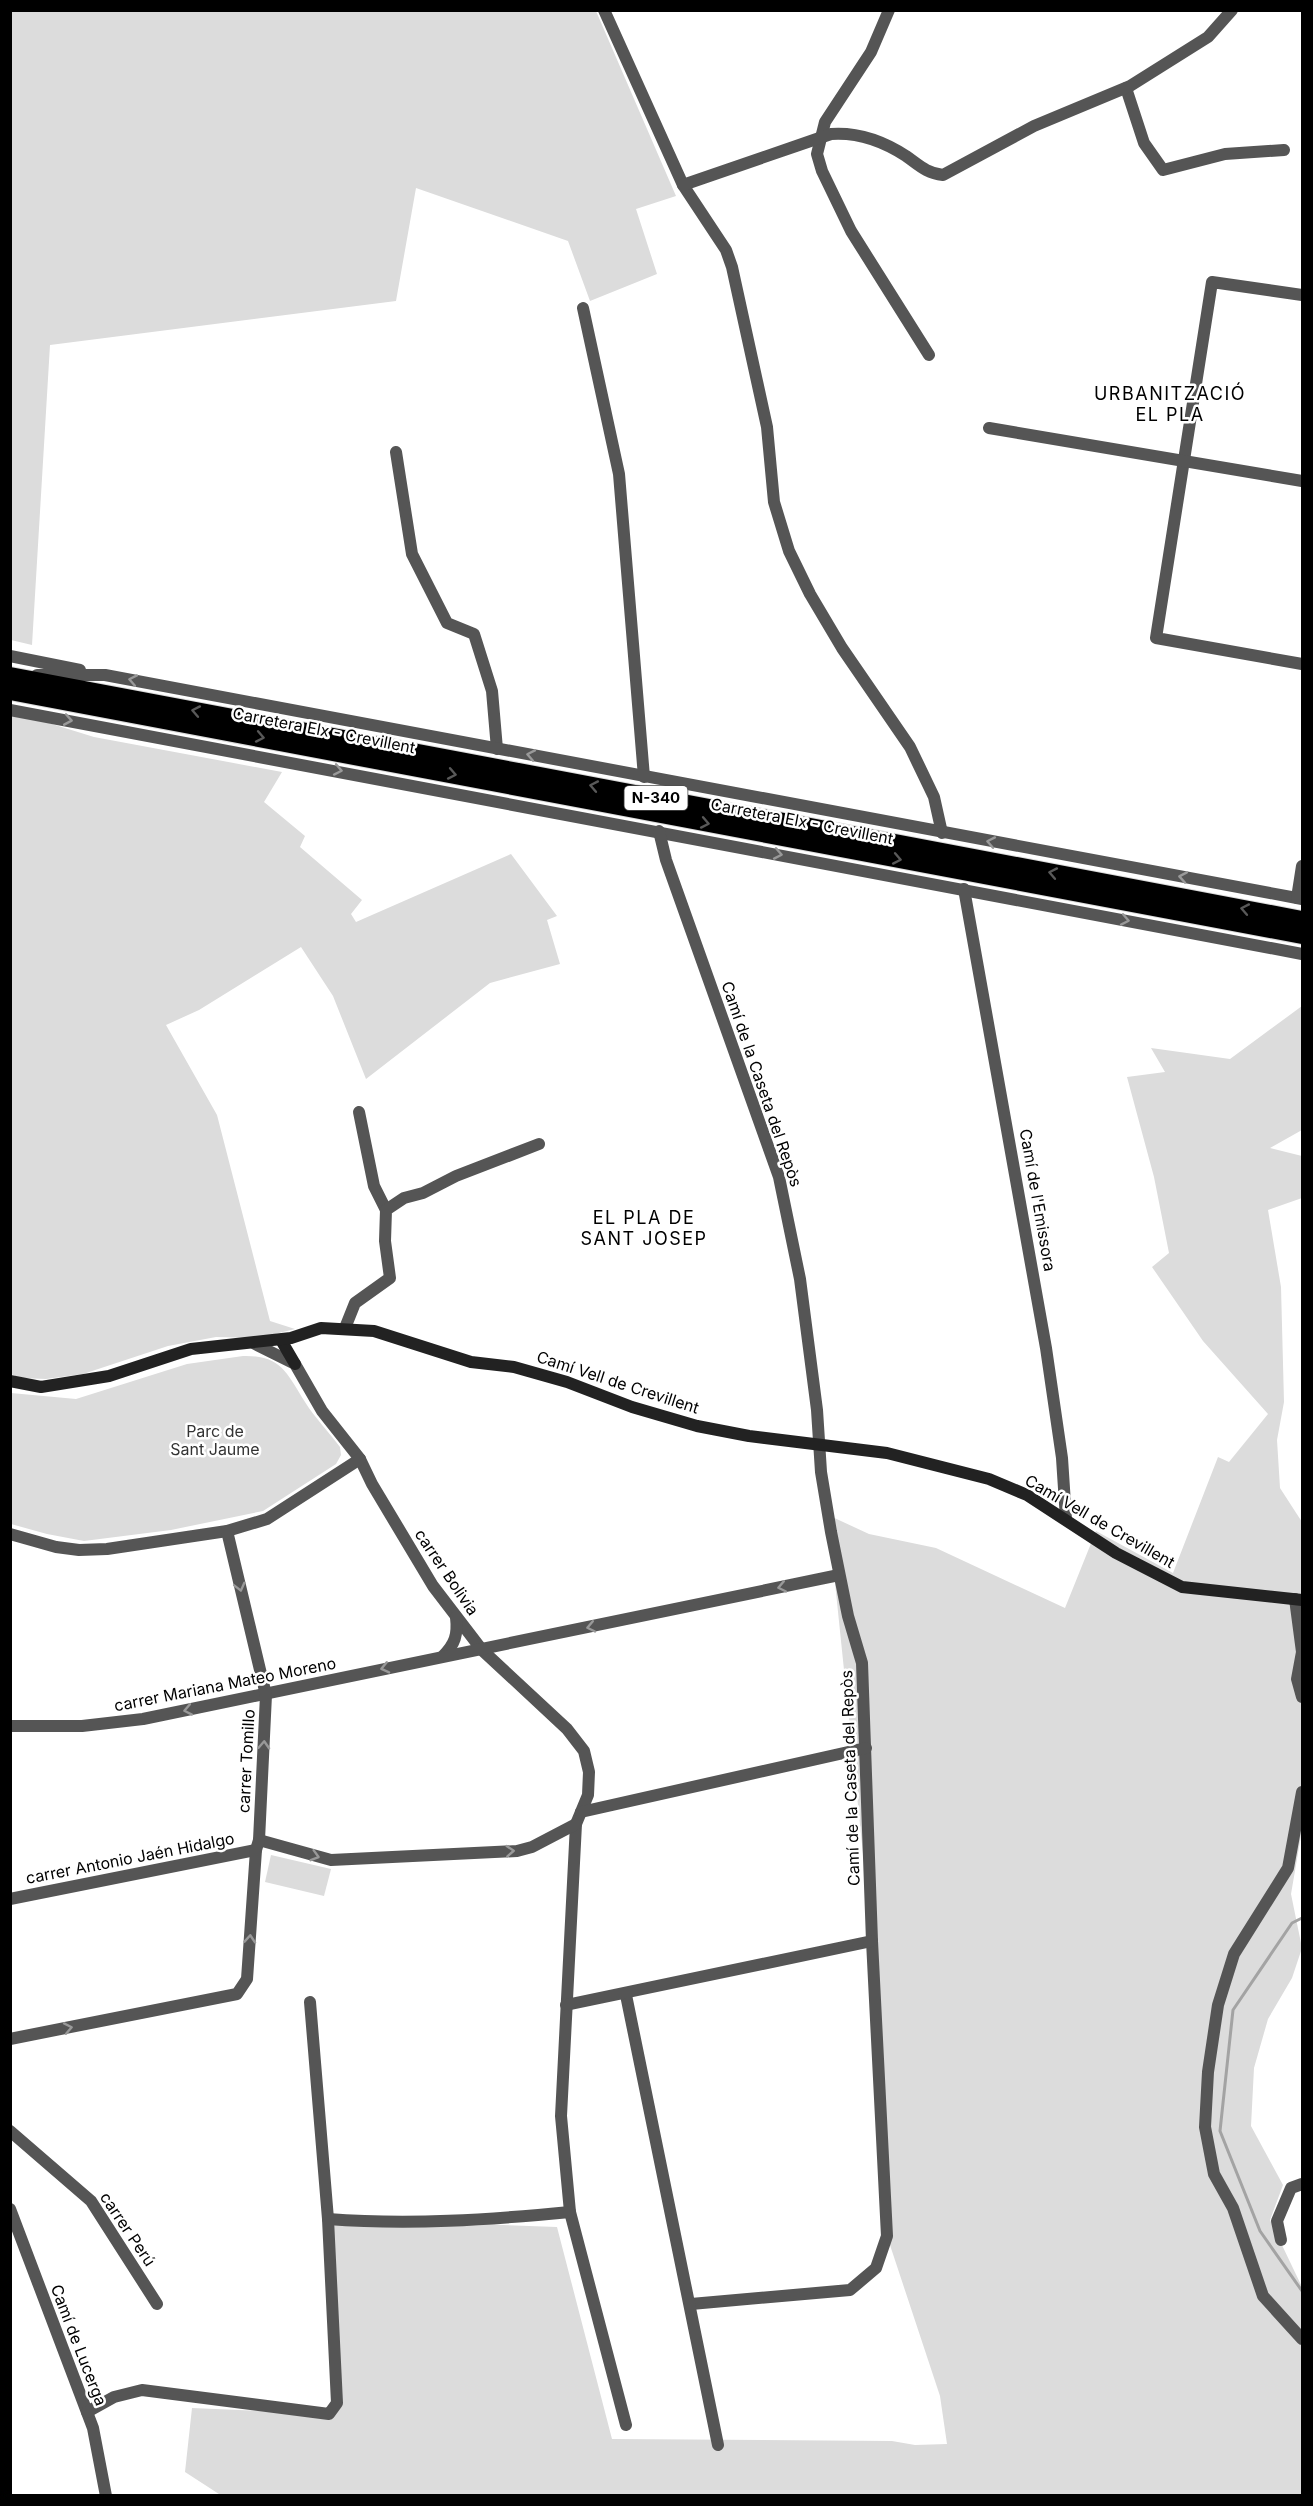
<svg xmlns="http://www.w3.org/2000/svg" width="1313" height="2506" font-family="Inter,sans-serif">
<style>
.green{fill:#dcdcdc}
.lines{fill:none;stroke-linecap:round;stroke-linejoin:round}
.stream{stroke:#a3a3a3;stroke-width:3}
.highway-casing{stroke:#dbdbdb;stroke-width:20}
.street{stroke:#555;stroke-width:12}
.secondary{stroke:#222;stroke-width:12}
.highway{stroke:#000;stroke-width:18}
.oneway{stroke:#999}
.oneway2{stroke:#595959}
.labels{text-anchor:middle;stroke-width:5;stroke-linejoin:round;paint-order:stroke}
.shield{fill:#fff;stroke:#4c4c4c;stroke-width:1.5}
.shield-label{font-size:15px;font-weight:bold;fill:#000}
.street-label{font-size:16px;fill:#000;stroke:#fff}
.park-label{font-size:16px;fill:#333;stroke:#fff}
.neighbourhood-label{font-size:18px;letter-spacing:1.5px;fill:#000;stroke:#fff}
</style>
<rect width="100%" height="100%" fill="#fff"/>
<g class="green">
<path d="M 11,10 L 596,11 L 676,196 L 636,209 L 657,274 L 590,301 L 568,241 L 416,188 L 396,301 L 50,345 L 32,645 L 11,640 Z"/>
<path d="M 10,711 L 94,737 L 282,772 L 264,802 L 305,836 L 300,847 L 362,900 L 351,914 L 356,922 L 511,854 L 557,916 L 547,920 L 560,964 L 490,983 L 366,1079 L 333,996 L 301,947 L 199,1010 L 166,1025 L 217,1115 L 270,1321 L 295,1329 L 259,1338 L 216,1337 L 168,1346 L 83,1374 L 46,1379 L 20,1378 L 11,1374 Z"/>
<path d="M 1302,1006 L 1302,1130 L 1270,1148 L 1302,1156 L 1302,1198 L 1268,1210 L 1281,1287 L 1284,1402 L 1277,1440 L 1280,1488 L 1302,1522 L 1302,1830 L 1291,1894 L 1302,1948 L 1292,1978 L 1268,2019 L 1254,2068 L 1251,2126 L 1283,2185 L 1270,2220 L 1302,2287 L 1302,2495 L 222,2496 L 185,2472 L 192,2408 L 329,2414 L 337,2403 L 328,2219 L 557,2227 L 612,2439 L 892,2441 L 915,2445 L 947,2444 L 940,2396 L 887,2236 L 872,1941 L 828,1515 L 869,1534 L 936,1548 L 1065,1608 L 1096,1531 L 1173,1573 L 1218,1457 L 1229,1462 L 1268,1414 L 1203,1341 L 1152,1267 L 1169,1253 L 1154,1177 L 1127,1077 L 1165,1072 L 1151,1048 L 1230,1059 Z"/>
<path d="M 243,1356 C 282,1355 287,1374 305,1402 C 315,1418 329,1432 340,1447 L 341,1455 L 336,1464 L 263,1511 L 171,1530 L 84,1541 L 47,1534 L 11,1524 L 11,1393 L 76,1399 L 187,1364 Z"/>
<path d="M 271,1855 L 331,1869 L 324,1896 L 265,1882 Z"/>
</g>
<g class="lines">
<path class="stream" d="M 1302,1918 L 1292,1923 L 1233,2010 L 1220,2131 L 1260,2231 L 1302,2291"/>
<g class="highway-casing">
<g id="highway">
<path d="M 10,676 L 1302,920"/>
<path d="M 10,691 L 1302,935"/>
</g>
</g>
<g class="street">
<path d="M 604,10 L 683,185 L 726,250 L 732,267 L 767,427 L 774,502 L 789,551 L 810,594 L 842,648 L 910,747 L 934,797 L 942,833"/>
<path d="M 889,10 L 871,52 L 825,122 L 817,154 L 822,171 L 851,231 L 929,355"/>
<path d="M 1126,88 L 1144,143 L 1163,170 L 1225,154 L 1284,150"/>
<path d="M 683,185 L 831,134 C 859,132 883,141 906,156 C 919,165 926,173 943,175 L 1034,126 L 1130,86 L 1208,37 L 1232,10"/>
<path d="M 1302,295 L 1212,282 L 1156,638 L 1302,664"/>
<path d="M 583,308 L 619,474 L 644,777"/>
<path d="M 989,428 L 1302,481"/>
<path d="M 396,452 L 412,554 L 447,623 L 474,634 L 492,691 L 497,749"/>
<path d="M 10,656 L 80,670"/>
<path d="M 37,675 L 105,675 L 1302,899"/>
<path d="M 10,710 L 1302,954"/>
<path d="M 659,831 L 666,860 L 779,1177 L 800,1279 L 817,1410 L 821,1472 L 831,1532 L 848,1616 L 862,1663 L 872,1941 L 887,2236 L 876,2268 L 850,2290 L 691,2304"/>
<path d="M 964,889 L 1046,1348 L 1062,1458 L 1066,1519"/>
<path d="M 1297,898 L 1302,866"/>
<path d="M 359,1112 L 374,1186 L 386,1210"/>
<path d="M 345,1328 L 355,1303 L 390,1278 L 385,1241 L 386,1210 L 404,1198 L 423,1193 L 456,1176 L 539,1144"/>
<path d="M 255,1344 L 295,1364 L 322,1411 L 360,1459 L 372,1484 L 433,1586 L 482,1650 L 567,1729 L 584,1751 L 589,1772 L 588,1795 L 576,1824 L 561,2116 L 570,2212 L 626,2425"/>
<path d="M 10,1534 L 56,1547 L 79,1550 L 107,1549 L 227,1531 L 267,1519 L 360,1459"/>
<path d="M 1295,1599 L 1302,1652 L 1297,1679 L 1302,1697"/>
<path d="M 443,1656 C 455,1644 458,1635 456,1617"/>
<path d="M 10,1726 L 82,1726 L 143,1719 L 839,1575"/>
<path d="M 1302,1792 L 1288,1868 L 1234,1954 L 1218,2005 L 1208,2072 L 1205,2127 L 1214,2174 L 1233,2208 L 1263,2296 L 1302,2339"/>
<path d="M 581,1812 L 866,1748"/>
<path d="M 259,1840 L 331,1860 L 517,1851 L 532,1847 L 576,1824"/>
<path d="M 10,1899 L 256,1850"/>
<path d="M 626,1995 L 718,2445"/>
<path d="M 566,2005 L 872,1941"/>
<path d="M 10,2039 L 237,1994 L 247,1979 L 256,1850 L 259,1840 L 266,1695 L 227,1531"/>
<path d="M 10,2131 L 91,2201 L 157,2304"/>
<path d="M 10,2209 L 93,2428 L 106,2496"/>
<path d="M 328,2219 C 409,2225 488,2220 570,2212"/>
<path d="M 1281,2240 L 1277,2221 L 1291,2188 L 1302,2184"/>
<path d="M 87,2412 L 114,2397 L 142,2390 L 329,2414 L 337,2403 L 328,2219 L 310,2002"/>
</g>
<g class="secondary">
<path d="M 281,1340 L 295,1364"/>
<path d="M 10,1381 L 41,1387 L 109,1376 L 191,1349 L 291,1338 L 321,1328 L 374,1331 L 471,1362 L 514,1367 L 567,1382 L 632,1407 L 697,1426 L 749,1436 L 887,1453 L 989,1479 L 1027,1495 L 1116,1553 L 1182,1587 L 1302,1600"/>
</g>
<use href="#highway" class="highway"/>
</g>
<defs><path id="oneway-chevron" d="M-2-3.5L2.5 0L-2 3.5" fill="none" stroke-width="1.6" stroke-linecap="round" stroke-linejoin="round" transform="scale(1.5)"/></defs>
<g class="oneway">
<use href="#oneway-chevron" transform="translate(133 680) rotate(-169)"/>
<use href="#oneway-chevron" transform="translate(68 720) rotate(10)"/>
<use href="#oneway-chevron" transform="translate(531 755) rotate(-169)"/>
<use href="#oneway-chevron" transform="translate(338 770) rotate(11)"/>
<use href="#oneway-chevron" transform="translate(991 842) rotate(-169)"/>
<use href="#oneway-chevron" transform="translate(778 854) rotate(11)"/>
<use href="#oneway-chevron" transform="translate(1183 877) rotate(-170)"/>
<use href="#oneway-chevron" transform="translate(1125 920) rotate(11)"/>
<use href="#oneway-chevron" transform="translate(240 1587) rotate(76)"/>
<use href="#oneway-chevron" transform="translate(782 1587) rotate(168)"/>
<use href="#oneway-chevron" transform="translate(591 1627) rotate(168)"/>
<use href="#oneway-chevron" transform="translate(385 1668) rotate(167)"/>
<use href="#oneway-chevron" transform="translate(188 1710) rotate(169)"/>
<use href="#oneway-chevron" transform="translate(264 1745) rotate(-87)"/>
<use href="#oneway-chevron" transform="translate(510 1851) rotate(-4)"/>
<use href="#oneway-chevron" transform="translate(315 1856) rotate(16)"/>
<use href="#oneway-chevron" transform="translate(250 1939) rotate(-86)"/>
<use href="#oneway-chevron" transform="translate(68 2028) rotate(-11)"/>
</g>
<g class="oneway2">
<use href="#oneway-chevron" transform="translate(196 711) rotate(-169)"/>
<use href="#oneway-chevron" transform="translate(260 737) rotate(11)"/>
<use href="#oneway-chevron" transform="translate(452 774) rotate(11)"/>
<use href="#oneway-chevron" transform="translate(594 786) rotate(-169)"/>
<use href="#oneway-chevron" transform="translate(705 823) rotate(11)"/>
<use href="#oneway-chevron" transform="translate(897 859) rotate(11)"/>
<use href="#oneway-chevron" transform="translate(1053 873) rotate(-169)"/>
<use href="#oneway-chevron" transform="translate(1245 909) rotate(-169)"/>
</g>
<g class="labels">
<rect class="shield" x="624.5" y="786" width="63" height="24" rx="4.5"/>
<g class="shield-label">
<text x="656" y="803">N-340</text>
</g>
<g class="street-label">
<text transform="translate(324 730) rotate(11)" y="6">Carretera Elx - Crevillent</text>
<text transform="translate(802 821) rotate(11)" y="6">Carretera Elx - Crevillent</text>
<text transform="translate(762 1084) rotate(71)" y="6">Camí de la Caseta del Repòs</text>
<text transform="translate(1038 1200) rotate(80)" y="6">Camí de l'Emissora</text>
<text transform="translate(618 1382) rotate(18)" y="6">Camí Vell de Crevillent</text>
<text transform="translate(1100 1521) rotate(30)" y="6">Camí Vell de Crevillent</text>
<text transform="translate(447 1572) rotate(56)" y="6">carrer Bolivia</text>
<text transform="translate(225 1684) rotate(-11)" y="6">carrer Mariana Mateo Moreno</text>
<text transform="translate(246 1761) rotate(-87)" y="6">carrer Tomillo</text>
<text transform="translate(850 1778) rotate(-92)" y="6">Camí de la Caseta del Repòs</text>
<text transform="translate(130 1858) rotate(-11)" y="6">carrer Antonio Jaén Hidalgo</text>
<text transform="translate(128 2229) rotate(56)" y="6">carrer Perú</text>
<text transform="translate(79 2345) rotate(69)" y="6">Camí de Lucerga</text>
</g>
<g class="park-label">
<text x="215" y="1437">Parc de<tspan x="215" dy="18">Sant Jaume</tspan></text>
</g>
<g class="neighbourhood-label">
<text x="1170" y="400">URBANITZACIÓ<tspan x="1170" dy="21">EL PLA</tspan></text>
<text x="644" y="1224">EL PLA DE<tspan x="644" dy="21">SANT JOSEP</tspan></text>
</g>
</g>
<rect width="1313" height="2506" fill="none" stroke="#000000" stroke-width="24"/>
</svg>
